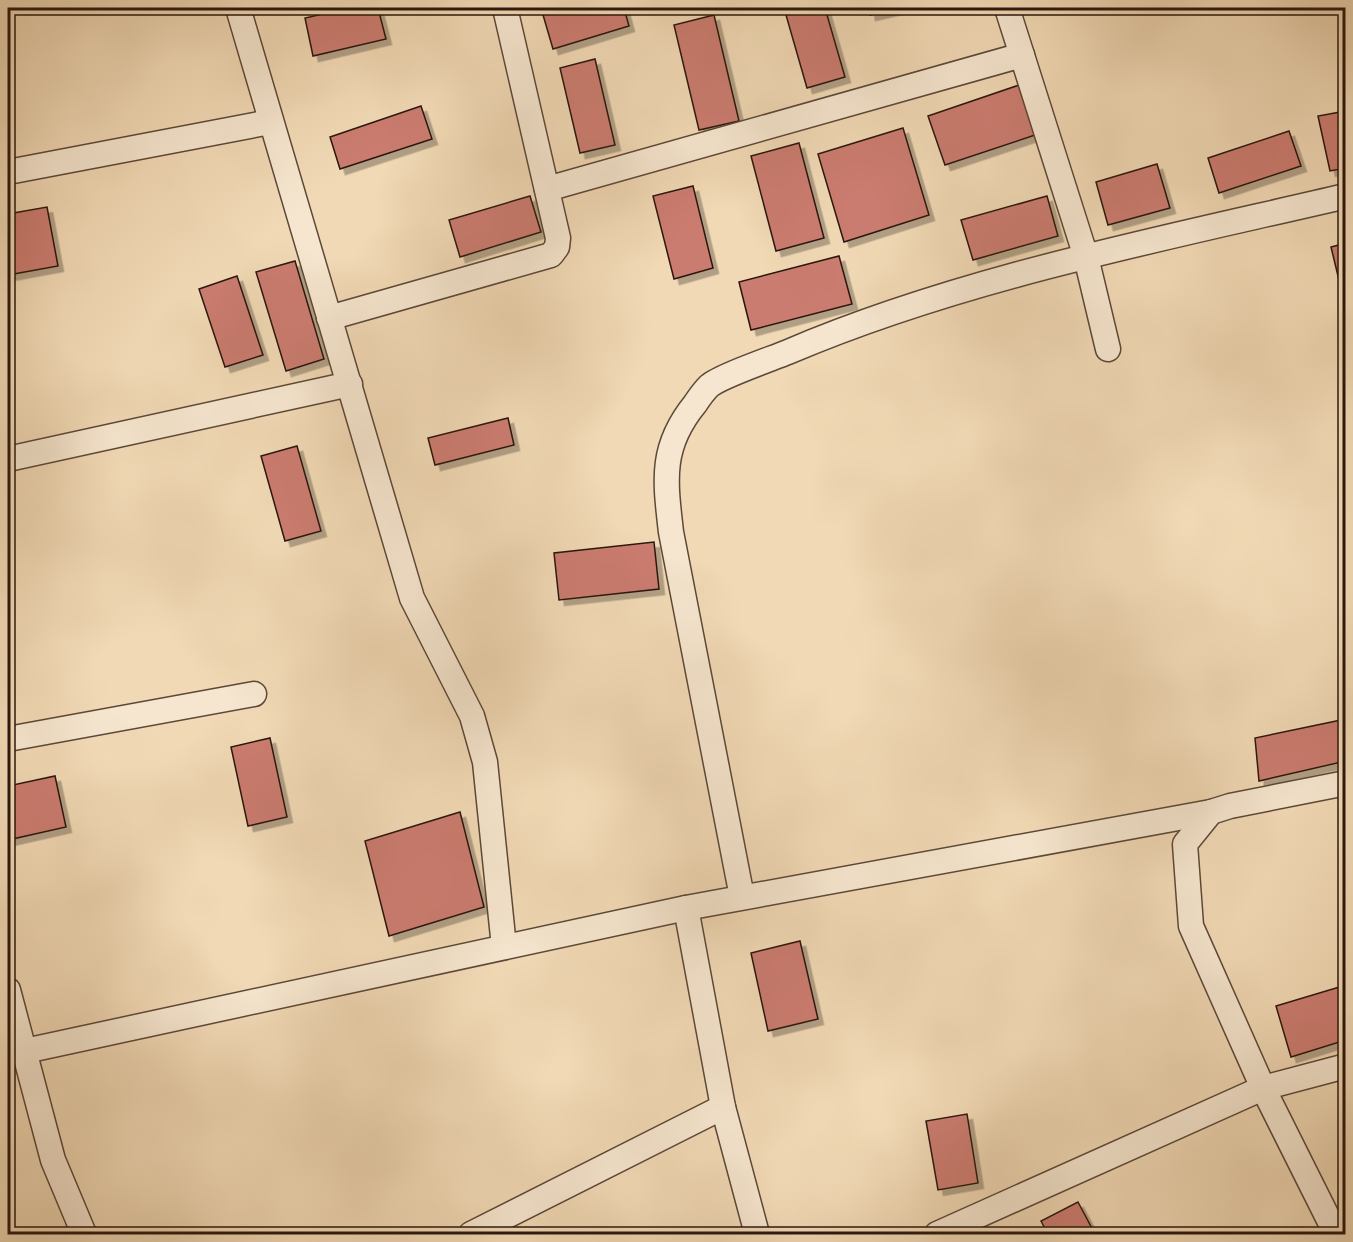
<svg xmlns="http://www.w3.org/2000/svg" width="1353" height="1242" font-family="'Gentium Book Plus',serif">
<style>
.building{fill:#cb7b6f;stroke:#2a170e;stroke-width:1.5;filter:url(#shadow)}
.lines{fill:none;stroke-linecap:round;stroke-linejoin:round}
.minor-casing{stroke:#5c4838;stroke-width:27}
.minor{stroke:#f6e6cf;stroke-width:24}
</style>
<defs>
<filter id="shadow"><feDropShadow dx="5.5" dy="5.5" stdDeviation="0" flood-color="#0004"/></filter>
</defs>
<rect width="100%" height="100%" fill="#f1d9b5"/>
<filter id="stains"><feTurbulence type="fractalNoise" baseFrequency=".00333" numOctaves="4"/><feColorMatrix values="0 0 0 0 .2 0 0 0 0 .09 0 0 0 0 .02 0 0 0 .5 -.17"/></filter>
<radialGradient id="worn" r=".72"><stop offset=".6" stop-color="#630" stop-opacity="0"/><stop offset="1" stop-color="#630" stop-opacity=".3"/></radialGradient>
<g class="building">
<path d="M 349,8 L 378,8 L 386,39 L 313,56 L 305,18 Z"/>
<path d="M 541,8 L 624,8 L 629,26 L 553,49 Z"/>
<path d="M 784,8 L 825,8 L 845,77 L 807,88 Z"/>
<path d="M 869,8 L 901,8 L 870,15 Z"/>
<path d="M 714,15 L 739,121 L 699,130 L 674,25 Z"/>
<path d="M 595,59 L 615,145 L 580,153 L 560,68 Z"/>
<path d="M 1025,83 L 1041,133 L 945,165 L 928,116 Z"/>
<path d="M 421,106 L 432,139 L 340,169 L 330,137 Z"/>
<path d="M 1346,111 L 1346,168 L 1330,171 L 1318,116 Z"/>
<path d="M 903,128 L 929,215 L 844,242 L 818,154 Z"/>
<path d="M 1289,131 L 1301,166 L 1219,193 L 1208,158 Z"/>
<path d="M 799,143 L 824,238 L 776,251 L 751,156 Z"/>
<path d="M 1157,164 L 1170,208 L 1108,225 L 1096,182 Z"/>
<path d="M 693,186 L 713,268 L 674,279 L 653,196 Z"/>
<path d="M 530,196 L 541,232 L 460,257 L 449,220 Z"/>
<path d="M 1047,196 L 1058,236 L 973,260 L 961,220 Z"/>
<path d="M 47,207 L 58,266 L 8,275 L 8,214 Z"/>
<path d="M 1346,243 L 1346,305 L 1345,305 L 1331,247 Z"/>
<path d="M 839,256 L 852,304 L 751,330 L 739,282 Z"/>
<path d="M 295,261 L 324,359 L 286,371 L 256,272 Z"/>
<path d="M 237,276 L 263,355 L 225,367 L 199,289 Z"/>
<path d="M 508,418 L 514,445 L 435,465 L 428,438 Z"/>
<path d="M 297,446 L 321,531 L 285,541 L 261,456 Z"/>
<path d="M 654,542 L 659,589 L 559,600 L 554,553 Z"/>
<path d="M 1346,719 L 1346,761 L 1259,781 L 1255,738 Z"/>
<path d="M 270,738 L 287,817 L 248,826 L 231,747 Z"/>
<path d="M 55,776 L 66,827 L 8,840 L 8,786 Z"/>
<path d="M 460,812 L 484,907 L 389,936 L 365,841 Z"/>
<path d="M 800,941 L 818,1019 L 768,1031 L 751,953 Z"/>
<path d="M 1346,985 L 1346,1040 L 1291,1057 L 1276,1006 Z"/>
<path d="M 967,1114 L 978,1183 L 938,1190 L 926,1121 Z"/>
<path d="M 1078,1202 L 1095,1234 L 1048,1234 L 1041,1221 Z"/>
</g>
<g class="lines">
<g class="minor-casing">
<g id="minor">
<path d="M 238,8 L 412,598 L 472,716 L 485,762 L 504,947"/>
<path d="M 1007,8 L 1086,257 L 1108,349"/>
<path d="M 8,172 L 270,122"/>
<path d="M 547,189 L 1022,55"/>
<path d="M 329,318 L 551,255 L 557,247 L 558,238 L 505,8"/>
<path d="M 8,459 L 350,384"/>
<path d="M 8,739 L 254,694"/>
<path d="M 742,897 L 671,532 C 665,480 660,447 695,404 C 699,398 704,391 709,386 C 721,376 771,359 788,352 C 961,278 1162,239 1346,196"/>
<path d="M 686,908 L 723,1107 L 757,1234"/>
<path d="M 8,990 L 53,1160 L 84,1234"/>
<path d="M 8,1050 L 25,1051 L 686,908 L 1211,812"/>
<path d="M 471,1234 L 723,1107"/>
<path d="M 937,1234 L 1263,1088 L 1346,1066"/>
<path d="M 1336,1234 L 1263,1088 L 1191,926 L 1185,844 L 1211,812 L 1230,806 L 1346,783"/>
</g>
</g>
<use href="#minor" class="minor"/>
</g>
<rect width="1353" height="1242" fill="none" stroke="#f1d9b5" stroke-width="30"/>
<rect x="9" y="9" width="1335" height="1224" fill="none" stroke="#2a170e" stroke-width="3"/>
<rect x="15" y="15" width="1323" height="1212" fill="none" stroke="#2a170e" stroke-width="1.5"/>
<rect width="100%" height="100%" filter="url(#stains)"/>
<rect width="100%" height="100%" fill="url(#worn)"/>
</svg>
